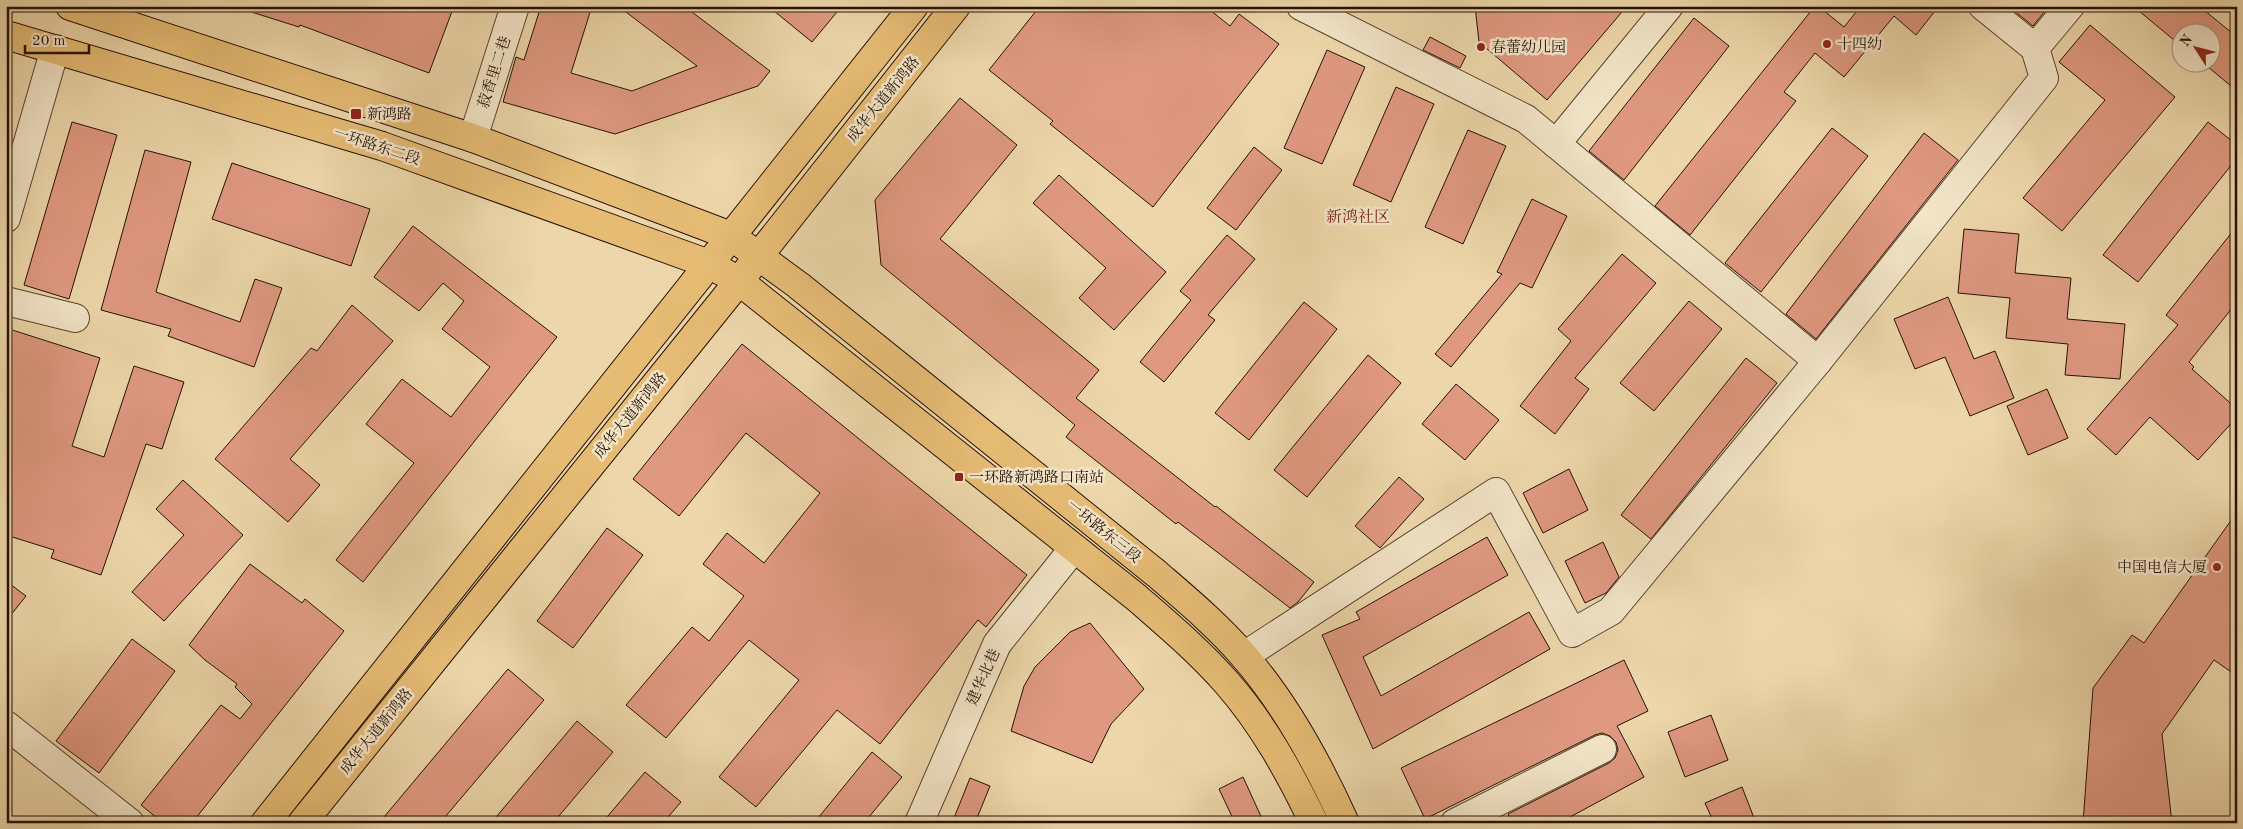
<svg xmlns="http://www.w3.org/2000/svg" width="2243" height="829" font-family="'Old Standard TT','Noto Serif SC',serif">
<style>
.building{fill:#e09981;stroke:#251006}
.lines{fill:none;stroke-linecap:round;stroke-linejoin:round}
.minor-casing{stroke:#57422f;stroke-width:30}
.major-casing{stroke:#251006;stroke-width:30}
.minor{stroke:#f3e5c8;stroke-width:28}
.major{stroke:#e6bc75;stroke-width:28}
.poi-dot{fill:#8f2418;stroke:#f3e5c8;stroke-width:2}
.labels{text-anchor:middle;stroke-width:5;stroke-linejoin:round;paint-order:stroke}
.poi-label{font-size:15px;fill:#251006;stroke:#f3e5c8;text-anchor:start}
.street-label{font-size:15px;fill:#251006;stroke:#f3e5c8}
.neighbourhood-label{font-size:16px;fill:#7a1f14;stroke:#f3e5c8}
</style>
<rect width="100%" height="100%" fill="#edd7aa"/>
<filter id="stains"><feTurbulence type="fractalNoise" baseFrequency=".004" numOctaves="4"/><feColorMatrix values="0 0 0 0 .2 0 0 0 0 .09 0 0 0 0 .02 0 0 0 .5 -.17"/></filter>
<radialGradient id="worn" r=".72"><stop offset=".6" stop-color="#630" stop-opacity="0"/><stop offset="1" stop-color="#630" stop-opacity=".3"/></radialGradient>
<g class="building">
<path d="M 246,6 L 454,6 L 429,73 L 300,25 L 299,27 L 245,10 Z"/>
<path d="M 541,6 L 592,6 L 571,73 L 632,91 L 697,66 L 618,6 L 684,6 L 770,71 L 758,86 L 615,134 L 503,102 L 516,57 L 524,60 Z"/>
<path d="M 768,6 L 842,6 L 812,42 Z"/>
<path d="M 1040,6 L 1205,6 L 1230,26 L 1239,14 L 1279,44 L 1153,207 L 1050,124 L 1053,121 L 989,70 Z"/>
<path d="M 1475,6 L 1627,6 L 1547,100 L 1479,42 Z"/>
<path d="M 1815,6 L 1818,6 L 1844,27 L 1861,6 L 1939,6 L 1916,35 L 1894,16 L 1844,77 L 1815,53 L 1784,92 L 1796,101 L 1690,235 L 1655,206 Z"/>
<path d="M 2008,6 L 2049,6 L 2033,26 Z"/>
<path d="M 2133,6 L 2199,6 L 2237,37 L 2237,91 L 2202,62 L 2210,62 L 2210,32 L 2180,32 L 2180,45 Z"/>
<path d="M 1694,18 L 1729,46 L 1624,180 L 1589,151 Z"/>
<path d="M 2090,25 L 2175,97 L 2062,231 L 2023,198 L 2105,100 L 2059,62 Z"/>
<path d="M 1430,37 L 1466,56 L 1460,68 L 1423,50 Z"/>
<path d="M 1327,50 L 1365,67 L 1322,164 L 1284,148 Z"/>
<path d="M 1396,87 L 1434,104 L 1391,202 L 1353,185 Z"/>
<path d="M 960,98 L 1017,145 L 940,239 L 1099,370 L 1076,398 L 1215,507 L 1216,506 L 1314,582 L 1298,602 L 1290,608 L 1178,522 L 1176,524 L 1066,437 L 1075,425 L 881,265 L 875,200 Z"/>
<path d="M 72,122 L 117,135 L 69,299 L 24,285 Z"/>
<path d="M 2208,122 L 2237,145 L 2237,158 L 2138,282 L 2103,255 Z"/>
<path d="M 1832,128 L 1868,156 L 1761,292 L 1725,263 Z"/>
<path d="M 1468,130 L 1506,146 L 1463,244 L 1425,227 Z"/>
<path d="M 1924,133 L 1958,160 L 1816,339 L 1786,314 Z"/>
<path d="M 1254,147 L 1282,170 L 1236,230 L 1207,208 Z"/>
<path d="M 145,150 L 191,162 L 156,292 L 240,322 L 255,279 L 282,288 L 254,367 L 168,336 L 171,329 L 101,310 Z"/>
<path d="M 232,163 L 370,209 L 351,266 L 212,219 Z"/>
<path d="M 1059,175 L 1166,272 L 1114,330 L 1079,298 L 1106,268 L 1033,203 Z"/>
<path d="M 1532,199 L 1567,216 L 1532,288 L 1520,283 L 1451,367 L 1435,354 L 1502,274 L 1497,272 Z"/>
<path d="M 413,226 L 557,337 L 363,582 L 336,560 L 414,463 L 366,424 L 402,379 L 451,417 L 490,367 L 442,329 L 464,301 L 443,283 L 419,311 L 374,277 Z"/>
<path d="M 2237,226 L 2237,302 L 2189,362 L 2194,367 L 2192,369 L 2237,409 L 2237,417 L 2198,460 L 2150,417 L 2116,455 L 2087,429 L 2178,325 L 2166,315 Z"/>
<path d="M 1964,229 L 2019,234 L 2015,273 L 2071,278 L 2067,319 L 2125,324 L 2120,379 L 2065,375 L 2068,344 L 2006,338 L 2010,298 L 1958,293 Z"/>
<path d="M 1227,235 L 1255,259 L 1208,315 L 1215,320 L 1164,382 L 1140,362 L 1191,300 L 1180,291 Z"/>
<path d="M 1622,254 L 1656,283 L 1575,378 L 1589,389 L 1555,434 L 1520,406 L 1571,341 L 1558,329 Z"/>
<path d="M 1948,297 L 1974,359 L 1995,351 L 2014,398 L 1970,416 L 1945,357 L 1915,369 L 1894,319 Z"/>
<path d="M 1689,301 L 1722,329 L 1654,411 L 1620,383 Z"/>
<path d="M 1304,302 L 1337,329 L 1249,440 L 1215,413 Z"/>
<path d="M 352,305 L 393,341 L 290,459 L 320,485 L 288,522 L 215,459 L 311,348 L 317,351 Z"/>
<path d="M 6,328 L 100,358 L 72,446 L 104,457 L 134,366 L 184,382 L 162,449 L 146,444 L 101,575 L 51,558 L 54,550 L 6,535 Z"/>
<path d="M 742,344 L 1027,575 L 986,627 L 978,620 L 880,744 L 837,710 L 756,807 L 719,777 L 799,680 L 749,640 L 666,738 L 626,705 L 692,627 L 709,641 L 744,596 L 703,564 L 727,533 L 764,563 L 820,493 L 746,433 L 679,516 L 633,479 Z"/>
<path d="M 1368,355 L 1401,383 L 1307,497 L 1274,470 Z"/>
<path d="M 1746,358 L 1777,383 L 1651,539 L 1621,515 Z"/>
<path d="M 1456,384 L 1499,420 L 1465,460 L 1422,424 Z"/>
<path d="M 2047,389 L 2068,438 L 2028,455 L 2007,406 Z"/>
<path d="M 1569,469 L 1588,510 L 1543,533 L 1523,493 Z"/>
<path d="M 1399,477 L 1424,499 L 1380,548 L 1355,526 Z"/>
<path d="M 183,480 L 243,535 L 164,621 L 132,592 L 184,535 L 156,509 Z"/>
<path d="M 2237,512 L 2237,676 L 2214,660 L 2162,734 L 2172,823 L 2083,823 L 2093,688 L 2132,635 L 2144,643 Z"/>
<path d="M 607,528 L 643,555 L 573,648 L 537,621 Z"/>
<path d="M 1487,537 L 1508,575 L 1363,657 L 1381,696 L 1529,612 L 1550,649 L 1373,749 L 1322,635 L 1360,619 L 1356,612 Z"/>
<path d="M 1603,542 L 1619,577 L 1606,593 L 1585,603 L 1565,561 Z"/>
<path d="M 250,564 L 302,603 L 305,599 L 344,631 L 192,823 L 163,823 L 141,805 L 221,705 L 240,719 L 252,704 L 235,687 L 237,684 L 205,660 L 189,645 Z"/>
<path d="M 6,581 L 26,596 L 6,621 Z"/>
<path d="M 1090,623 L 1144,689 L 1111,724 L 1092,763 L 1011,731 L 1024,686 L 1035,667 L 1070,632 Z"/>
<path d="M 132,639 L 175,671 L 99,773 L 56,741 Z"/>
<path d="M 1624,660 L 1648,711 L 1617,726 L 1644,777 L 1559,823 L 1513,823 L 1508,814 L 1609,763 L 1615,758 L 1618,750 L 1616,742 L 1610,736 L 1602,733 L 1595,735 L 1425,819 L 1401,768 Z"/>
<path d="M 508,669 L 544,700 L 440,823 L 379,823 Z"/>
<path d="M 1711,715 L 1728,760 L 1685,777 L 1668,732 Z"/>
<path d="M 577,721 L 613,752 L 553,823 L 491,823 Z"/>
<path d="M 872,752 L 902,777 L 864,823 L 814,823 Z"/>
<path d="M 645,772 L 681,802 L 663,823 L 602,823 Z"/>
<path d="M 1243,777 L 1254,801 L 1264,823 L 1235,823 L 1219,789 Z"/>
<path d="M 970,778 L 990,786 L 975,823 L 952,823 Z"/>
<path d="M 1742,787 L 1756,823 L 1714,823 L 1705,803 Z"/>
</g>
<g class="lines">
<g class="minor-casing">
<g id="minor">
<path d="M 1301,6 L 1526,119 L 1818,361"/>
<path d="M 1983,6 L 2035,48"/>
<path d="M 473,138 L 515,6"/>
<path d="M 1556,144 L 1669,6"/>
<path d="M 6,218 L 55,49"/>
<path d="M 6,301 L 75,318"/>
<path d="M 1244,656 L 1496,492 L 1572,633 L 1611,611 L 1818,361 L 2044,78 L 2035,48 L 2070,6"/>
<path d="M 6,725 L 130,823"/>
<path d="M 919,823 L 997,644 L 1074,548"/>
<path d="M 1455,823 L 1602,749"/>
</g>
</g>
<g class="major-casing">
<g id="major">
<path d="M 70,6 L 473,138 L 731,236 L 798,285 L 1157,574 C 1187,600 1217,625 1243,655 C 1286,704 1318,763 1345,823"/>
<path d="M 6,35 L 382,146 L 709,264 L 739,281 L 1137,598 C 1168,625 1200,652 1227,683 C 1263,724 1290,773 1314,823"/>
<path d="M 265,823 L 914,6"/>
<path d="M 302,823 L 739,281 L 956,6"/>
</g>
</g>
<use href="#minor" class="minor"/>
<use href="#major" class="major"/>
</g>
<g class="poi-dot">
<circle cx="1827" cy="44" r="5"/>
<circle cx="1481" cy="47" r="5"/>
<rect x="350" y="108" width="12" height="12" rx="2.5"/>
<rect x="954" y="472" width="10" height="10" rx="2.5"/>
<circle cx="2217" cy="567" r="5"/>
</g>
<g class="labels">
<g class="poi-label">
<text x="1837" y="49">十四幼</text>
<text x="1491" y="52">春蕾幼儿园</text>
<text x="367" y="119">新鸿路</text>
<text x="969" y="482">一环路新鸿路口南站</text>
<text x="2207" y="572" text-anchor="end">中国电信大厦</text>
</g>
<g class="street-label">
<text transform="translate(494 72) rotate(-72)" y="5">菽香里二巷</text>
<text transform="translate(883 99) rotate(-51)" y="5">成华大道新鸿路</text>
<text transform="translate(377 146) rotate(18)" y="5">一环路东二段</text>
<text transform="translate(630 415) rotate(-51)" y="5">成华大道新鸿路</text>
<text transform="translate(1104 531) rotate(39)" y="5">一环路东三段</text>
<text transform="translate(983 677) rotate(-66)" y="5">建华北巷</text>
<text transform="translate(376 731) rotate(-51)" y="5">成华大道新鸿路</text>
</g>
<g class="neighbourhood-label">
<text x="1358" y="222">新鸿社区</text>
</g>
</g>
<rect width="2243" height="829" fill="none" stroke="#edd7aa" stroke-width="25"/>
<rect x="8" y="8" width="2228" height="814" fill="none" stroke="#251006" stroke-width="2.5"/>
<rect x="12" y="12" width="2218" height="804" fill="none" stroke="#251006"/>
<g transform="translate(2196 48) rotate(306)"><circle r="24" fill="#f3e5c8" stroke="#a1907a"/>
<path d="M0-4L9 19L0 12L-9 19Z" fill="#8f2418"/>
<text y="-8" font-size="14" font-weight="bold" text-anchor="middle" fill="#251006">N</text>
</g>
<path d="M25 45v8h64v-8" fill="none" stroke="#251006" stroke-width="2.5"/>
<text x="32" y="45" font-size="15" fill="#251006" stroke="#f3e5c8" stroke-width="4" paint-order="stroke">20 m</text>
<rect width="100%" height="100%" filter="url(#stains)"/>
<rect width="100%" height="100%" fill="url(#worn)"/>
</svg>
